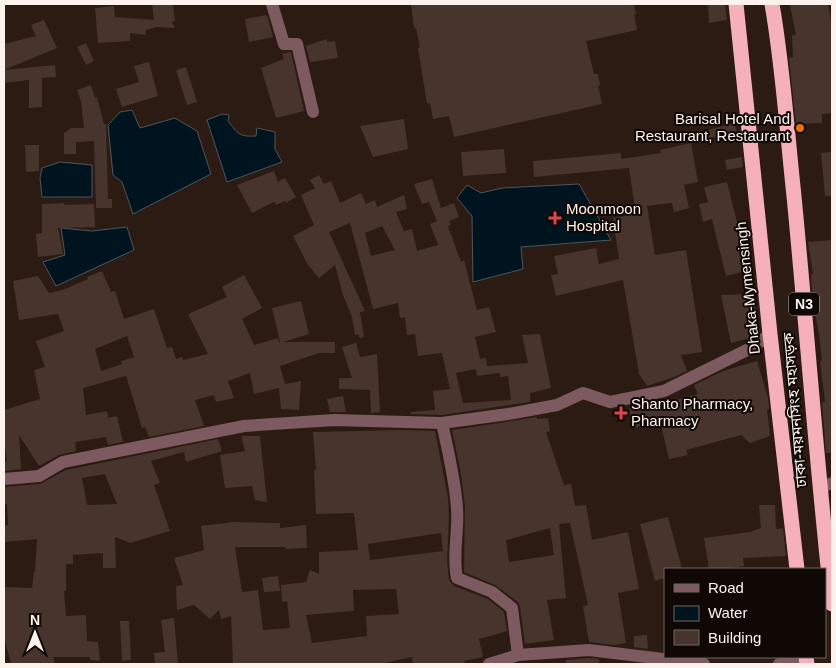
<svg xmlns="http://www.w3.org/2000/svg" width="836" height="668" font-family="Arial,'Noto Sans Bengali',sans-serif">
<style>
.water{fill:#00141f;stroke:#4c575c}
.building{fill:#47342d;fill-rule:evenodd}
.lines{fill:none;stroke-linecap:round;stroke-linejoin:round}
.minor{stroke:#7c5a60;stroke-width:12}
.highway{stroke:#f5b0bc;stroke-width:15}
.food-dot{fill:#e8710a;stroke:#0f0805;stroke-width:2}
.health-dot{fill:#e0444e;stroke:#0f0805;stroke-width:2}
.labels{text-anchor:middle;stroke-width:4;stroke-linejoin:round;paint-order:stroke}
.shield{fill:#0f0805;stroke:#b6aca7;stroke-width:1}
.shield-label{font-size:14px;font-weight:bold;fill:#fef2ec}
.poi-label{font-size:15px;fill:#fef2ec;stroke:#0f0805;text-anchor:start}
.street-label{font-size:15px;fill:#fef2ec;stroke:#0f0805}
</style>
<rect width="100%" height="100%" fill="#2b1b13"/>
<g class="water">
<path d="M 132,110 L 140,128 L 175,118 L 197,131 L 211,174 L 133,214 L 122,182 L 113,175 L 108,125 L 120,112 Z"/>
<path d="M 222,114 L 229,115 L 228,121 C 238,134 239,137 256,136 L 257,128 L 275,132 L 275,149 L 282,162 L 227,182 L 207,120 Z"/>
<path d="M 60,162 L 92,165 L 92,197 L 42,197 L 40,178 L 42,168 Z"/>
<path d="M 579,184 L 611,240 L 521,247 L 523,269 L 473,282 L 472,216 L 457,198 L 467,185 L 481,193 L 502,188 Z"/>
<path d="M 127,227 L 134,250 L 56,286 L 43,262 L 65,255 L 61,228 L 92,231 Z"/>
</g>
<g class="building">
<path d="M 152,4 L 173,4 L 175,21 L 172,22 L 175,28 L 157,27 L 146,30 L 146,35 L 130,33 L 130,41 L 98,43 L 95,8 L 114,6 L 115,17 L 154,20 Z"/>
<path d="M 411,4 L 634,4 L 636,14 L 634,14 L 637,30 L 586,41 L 594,74 L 598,74 L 600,85 L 598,86 L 602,104 L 454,137 L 449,116 L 433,119 L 430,103 L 427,104 L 418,48 L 420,47 L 416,28 L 414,28 Z"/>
<path d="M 725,4 L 727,20 L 709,23 L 708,5 Z"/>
<path d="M 797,4 L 828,4 L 832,27 L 832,113 L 822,114 L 822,123 L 796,124 L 789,58 L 793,57 L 792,35 L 796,35 L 790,5 Z"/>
<path d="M 267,15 L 273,37 L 249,42 L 245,19 Z"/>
<path d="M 44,20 L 57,48 L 4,70 L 55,65 L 56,77 L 42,78 L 42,107 L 29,108 L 29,80 L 4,83 L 4,44 L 36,36 L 31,25 Z"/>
<path d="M 327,39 L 327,42 L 335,41 L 338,58 L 310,62 L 306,46 Z"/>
<path d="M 86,43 L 94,61 L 86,65 L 77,47 Z"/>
<path d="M 291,52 L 304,111 L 276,118 L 261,68 L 284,59 L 282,54 Z"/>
<path d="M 149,62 L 158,96 L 122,107 L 116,89 L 139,82 L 134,66 Z"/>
<path d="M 186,67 L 197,102 L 187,105 L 176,70 Z"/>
<path d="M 91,85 L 95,98 L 97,97 L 104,124 L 106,124 L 108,199 L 112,199 L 112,208 L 96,208 L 94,141 L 76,142 L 76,154 L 64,154 L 64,133 L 71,128 L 84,128 L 81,101 L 77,90 Z"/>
<path d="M 404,119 L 408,149 L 373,157 L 360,126 Z"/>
<path d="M 734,123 L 737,131 L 692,143 L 690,135 Z"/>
<path d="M 691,143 L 698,182 L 684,185 L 689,208 L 674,212 L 672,203 L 647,206 L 655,255 L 686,250 L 702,352 L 681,355 L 687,371 L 674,377 L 647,386 L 639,374 L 623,280 L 556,296 L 551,275 L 558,274 L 554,256 L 596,248 L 599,264 L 619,259 L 613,218 L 636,214 L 629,168 L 534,177 L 533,161 L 621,153 L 621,159 L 661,153 L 660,150 Z"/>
<path d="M 25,145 L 39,145 L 39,171 L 26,172 Z"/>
<path d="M 504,149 L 506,173 L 463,176 L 461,152 Z"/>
<path d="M 832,152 L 832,196 L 825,196 L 821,153 Z"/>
<path d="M 742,157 L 743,167 L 727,170 L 725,160 Z"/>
<path d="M 274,171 L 278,182 L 285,178 L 296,197 L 286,203 L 285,201 L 276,205 L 274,202 L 252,213 L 237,185 Z"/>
<path d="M 319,175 L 324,184 L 331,181 L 340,203 L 361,193 L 366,204 L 375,200 L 377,207 L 404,195 L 407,209 L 396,212 L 404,231 L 412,229 L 417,251 L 438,245 L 430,224 L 437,221 L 429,202 L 422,204 L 414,184 L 432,179 L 441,208 L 454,203 L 459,217 L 449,221 L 451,225 L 448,226 L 461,262 L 464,260 L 477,310 L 489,307 L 496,332 L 475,337 L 480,359 L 486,358 L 487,366 L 528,363 L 522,335 L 540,334 L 551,388 L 530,393 L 530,402 L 442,415 L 411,414 L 411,412 L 435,410 L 433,391 L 450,389 L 442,353 L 418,356 L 415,334 L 407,335 L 405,317 L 400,318 L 398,303 L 373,309 L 350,223 L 329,232 L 365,311 L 360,312 L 364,337 L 360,338 L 358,334 L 355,335 L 352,317 L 343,295 L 335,265 L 319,278 L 308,265 L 293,236 L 314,225 L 301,195 L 315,188 L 310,180 ZM 382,226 L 395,250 L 371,256 L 365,233 ZM 476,369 L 477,376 L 500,373 L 500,377 L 508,376 L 511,400 L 463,403 L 456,373 Z"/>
<path d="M 727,182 L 749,270 L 726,276 L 712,219 L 703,222 L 699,204 L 708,202 L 704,187 Z"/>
<path d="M 64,203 L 64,205 L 94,204 L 95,227 L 58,228 L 63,254 L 38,257 L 36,234 L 42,233 L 42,204 Z"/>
<path d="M 832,240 L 832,453 L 826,453 L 822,402 L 825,402 L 820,361 L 822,361 L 819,334 L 812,294 L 811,274 L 813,274 L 808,242 Z"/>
<path d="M 102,271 L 111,292 L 115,291 L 124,319 L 154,309 L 167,348 L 172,347 L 176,359 L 182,357 L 183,360 L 208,354 L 188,314 L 227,297 L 222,287 L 244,275 L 262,308 L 242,319 L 254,345 L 278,338 L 279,342 L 280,342 L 272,308 L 301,301 L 309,334 L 283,342 L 335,342 L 335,353 L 319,353 L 280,366 L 285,384 L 301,381 L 299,410 L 281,409 L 279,388 L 254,394 L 250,373 L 228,381 L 234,398 L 216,402 L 214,395 L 195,400 L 204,426 L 149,437 L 145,427 L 142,428 L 126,376 L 83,388 L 86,415 L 107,411 L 108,418 L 117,416 L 123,442 L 108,445 L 106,437 L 75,442 L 76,451 L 59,455 L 39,466 L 19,435 L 21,469 L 4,471 L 4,462 L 7,461 L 4,441 L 4,410 L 40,399 L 34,370 L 45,367 L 36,341 L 64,331 L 58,314 L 19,320 L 13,281 L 38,276 L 49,293 L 63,290 L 88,279 L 87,277 ZM 127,336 L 134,357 L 121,361 L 122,364 L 101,371 L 95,349 Z"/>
<path d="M 754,294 L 755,310 L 760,332 L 747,341 L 747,339 L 731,343 L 721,295 Z"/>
<path d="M 356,343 L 360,357 L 377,354 L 380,412 L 371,413 L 370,390 L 339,389 L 339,378 L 352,378 L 342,347 Z"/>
<path d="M 757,361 L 768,398 L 769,409 L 767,410 L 770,436 L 750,443 L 741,435 L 686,450 L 688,455 L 669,459 L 660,421 L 633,428 L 628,409 L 653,403 L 654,406 L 698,394 L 694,385 L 723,371 Z"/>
<path d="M 343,396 L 346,412 L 330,412 L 327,399 Z"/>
<path d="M 537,417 L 537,419 L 548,418 L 550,431 L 546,432 L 564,485 L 571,484 L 575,506 L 586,505 L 592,540 L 628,532 L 639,589 L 618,593 L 626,643 L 614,645 L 589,642 L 583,606 L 588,605 L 570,523 L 559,524 L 566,598 L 547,600 L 554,640 L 525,644 L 520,607 L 518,602 L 495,585 L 464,572 L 465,507 L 461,474 L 452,430 ZM 550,528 L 554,555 L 509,562 L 506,540 Z"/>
<path d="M 399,430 L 435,431 L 448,498 L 449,517 L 447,561 L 449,580 L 454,586 L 488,599 L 504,612 L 507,631 L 479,639 L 483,657 L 464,661 L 465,664 L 413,664 L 412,657 L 380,664 L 233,664 L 231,616 L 221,619 L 219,610 L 210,619 L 194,605 L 177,610 L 176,586 L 183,585 L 174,558 L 204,550 L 201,526 L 233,522 L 280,523 L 280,528 L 306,525 L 307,548 L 286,549 L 285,547 L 235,547 L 242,592 L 258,590 L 263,630 L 290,628 L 287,601 L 282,602 L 281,585 L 306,582 L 310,570 L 319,574 L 319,552 L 358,550 L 354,513 L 316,514 L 314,470 L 316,470 L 313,432 ZM 441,533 L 443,551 L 370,560 L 368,544 ZM 396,589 L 399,614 L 366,616 L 367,636 L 312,643 L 306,615 L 354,611 L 353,590 Z"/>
<path d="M 241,436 L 260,436 L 267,502 L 255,500 L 252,486 L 225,488 L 220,455 L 245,451 Z"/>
<path d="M 218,439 L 222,451 L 186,462 L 184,452 L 151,461 L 160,483 L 154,485 L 170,531 L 130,543 L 115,537 L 116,568 L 103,568 L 103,553 L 73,555 L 73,564 L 66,564 L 66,591 L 64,591 L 66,616 L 86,615 L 87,641 L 98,642 L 100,661 L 90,660 L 90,657 L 53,657 L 55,664 L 11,664 L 5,641 L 4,641 L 5,587 L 32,588 L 34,572 L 35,572 L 37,539 L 4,542 L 4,526 L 8,525 L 7,504 L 4,504 L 4,487 L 40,484 L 66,470 ZM 105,474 L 117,504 L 87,505 L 82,478 Z"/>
<path d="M 759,505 L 775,505 L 776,529 L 783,528 L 786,556 L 743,558 L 744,566 L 723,569 L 709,569 L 704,538 L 750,532 L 761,528 Z"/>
<path d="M 668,517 L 682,569 L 665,569 L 665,578 L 655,581 L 640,524 Z"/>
<path d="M 278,576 L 280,591 L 264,592 L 262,578 Z"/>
<path d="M 174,618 L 178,664 L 155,664 L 154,653 L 165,652 L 161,620 Z"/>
<path d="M 120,621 L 129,621 L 131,660 L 122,661 Z"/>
<path d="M 647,635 L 648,649 L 634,647 L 634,636 Z"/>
<path d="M 589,658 L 599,659 L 599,664 L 566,664 L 566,660 Z"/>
</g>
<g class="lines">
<g class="minor">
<path d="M 272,4 L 284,44 L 297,44 L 313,112"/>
<path d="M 442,423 C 448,451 455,479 457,508 C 459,531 452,555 457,578 L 492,592 L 512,608 L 518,655"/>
<path d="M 4,479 L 39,476 L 63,462 L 244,426 L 334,420 L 442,423 L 508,414 L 557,405 L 583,393 L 610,402 L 664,391 L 753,347 L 770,334"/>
<path d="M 819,488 L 832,483"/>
<path d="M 489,664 L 518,655 L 589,650 L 704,664"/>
<path d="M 779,664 L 807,662"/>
</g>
<g class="highway">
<path d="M 736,4 L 770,334 L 797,569"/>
<path d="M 772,4 C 783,67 787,132 794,196 C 807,332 817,468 832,604"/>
<path d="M 806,657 L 807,664"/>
</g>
</g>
<circle class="food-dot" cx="800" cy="128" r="5"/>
<g class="health-dot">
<path d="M552.5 210.5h5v5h5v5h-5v5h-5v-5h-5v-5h5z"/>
<path d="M618.5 405.5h5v5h5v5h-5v5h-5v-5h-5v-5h5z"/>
</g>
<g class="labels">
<rect class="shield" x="789" y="292.5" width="30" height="23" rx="4"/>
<g class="shield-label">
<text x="804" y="309">N3</text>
</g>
<g class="poi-label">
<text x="790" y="124" text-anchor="end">Barisal Hotel And<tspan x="790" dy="17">Restaurant, Restaurant</tspan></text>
<text x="566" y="214">Moonmoon<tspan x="566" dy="17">Hospital</tspan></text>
<text x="631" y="409">Shanto Pharmacy,<tspan x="631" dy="17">Pharmacy</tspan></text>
</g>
<g class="street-label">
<text transform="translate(748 288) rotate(-96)" y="5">Dhaka-Mymensingh</text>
<text transform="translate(795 410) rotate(-95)" y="5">ঢাকা-ময়মনসিংহ মহাসড়ক</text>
</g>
</g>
<rect width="836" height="668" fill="none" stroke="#fef2ec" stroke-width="10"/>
<rect x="664" y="568" width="162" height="90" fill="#0f0805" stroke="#6f6661"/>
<rect x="674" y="584" width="25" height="8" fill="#7c5a60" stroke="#6f6661"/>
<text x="708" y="593" font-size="15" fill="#fef2ec">Road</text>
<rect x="674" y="606" width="25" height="15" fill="#00141f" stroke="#6f6661"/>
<text x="708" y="618" font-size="15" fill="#fef2ec">Water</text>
<rect x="674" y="630" width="25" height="15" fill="#47342d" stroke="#6f6661"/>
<text x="708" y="643" font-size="15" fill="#fef2ec">Building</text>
<g transform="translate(35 633)" stroke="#0f0805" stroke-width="4" paint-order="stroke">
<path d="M0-4L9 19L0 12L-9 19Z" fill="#fef2ec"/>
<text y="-8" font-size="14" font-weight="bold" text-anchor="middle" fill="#fef2ec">N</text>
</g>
</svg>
